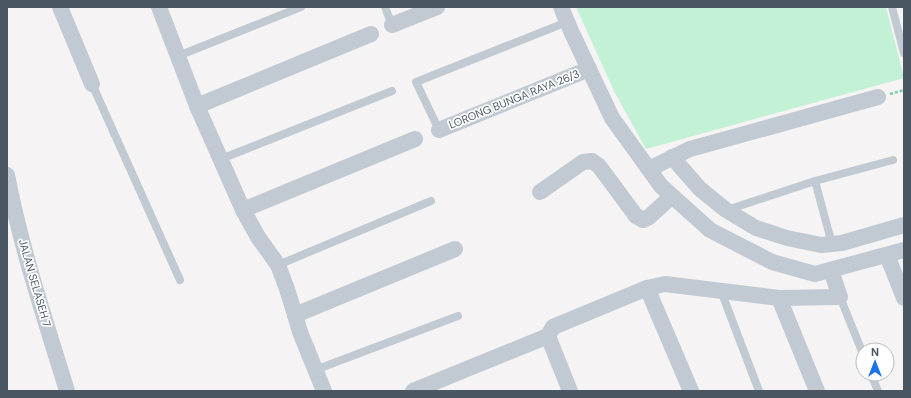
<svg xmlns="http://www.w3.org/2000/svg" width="911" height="398" font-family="'DM Sans',sans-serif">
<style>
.green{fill:#c3f1d5}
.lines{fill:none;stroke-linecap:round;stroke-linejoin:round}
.path{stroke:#7ad0a6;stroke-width:2.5;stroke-dasharray:3 2;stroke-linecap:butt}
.lane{stroke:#c1cad2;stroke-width:8}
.street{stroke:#c1cad2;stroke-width:16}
.labels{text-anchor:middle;stroke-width:3.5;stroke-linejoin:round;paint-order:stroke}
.street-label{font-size:11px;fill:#4a5661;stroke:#fff}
</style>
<rect width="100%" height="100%" fill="#f5f3f3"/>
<path class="green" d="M 576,7 L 886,7 L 904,78 L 646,149 L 614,91 Z"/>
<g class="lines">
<path class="path" d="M 890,94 L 904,90"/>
<g class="lane">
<path d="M 385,7 L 392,25"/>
<path d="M 892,7 L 904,53"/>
<path d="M 178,56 L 301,7"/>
<path d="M 92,84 L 180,280"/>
<path d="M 439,130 L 416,82 L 567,22"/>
<path d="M 221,159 L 392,91"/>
<path d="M 815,181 L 832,244"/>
<path d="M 727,210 L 815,181 L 893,160"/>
<path d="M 278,265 L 431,201"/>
<path d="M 721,291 L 759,391"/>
<path d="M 840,297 L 863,354"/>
<path d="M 315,370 L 458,316"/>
<path d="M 871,374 L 878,391"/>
</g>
<g class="street">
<path d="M 60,7 L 92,84"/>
<path d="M 159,7 L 197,106 L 243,210 L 258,237 L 278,265 L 287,289 L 295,315 L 300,332 L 324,391"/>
<path d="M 561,7 L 571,31 L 612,118 L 661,186 L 710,230 L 772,262 L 815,274 L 904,250"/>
<path d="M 392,25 L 437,7"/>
<path d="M 197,106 L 371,34"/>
<path d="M 439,130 L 589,69"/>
<path d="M 672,157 L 700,189 L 726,210 L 756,228 L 787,238 L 821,245 L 842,243 L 904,225"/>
<path d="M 649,169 L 690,149 L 878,97"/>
<path d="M 7,175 C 21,248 45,319 67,391"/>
<path d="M 540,192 L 583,162 L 592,161 L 599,166 L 636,216 L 643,220 L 649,217 L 672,196"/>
<path d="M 243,210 L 415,139"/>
<path d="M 887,255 L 904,298"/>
<path d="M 647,288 L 691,391"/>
<path d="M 779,298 L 817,391"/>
<path d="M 295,315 L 455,249"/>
<path d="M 548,336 L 553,327 L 647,288 L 665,284 L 779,298 L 840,297 L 831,270"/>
<path d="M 548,336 L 570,391"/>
<path d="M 413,391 L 548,336"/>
</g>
</g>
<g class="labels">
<g class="street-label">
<text transform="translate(514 99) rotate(-22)" y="4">LORONG BUNGA RAYA 26/3</text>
<text transform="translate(35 283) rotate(74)" y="4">JALAN SELASEH 7</text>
</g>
</g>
<rect width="911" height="398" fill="none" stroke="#4a5661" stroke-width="16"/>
<g transform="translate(875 362)"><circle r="19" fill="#ffffff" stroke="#b7bbc0"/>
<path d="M0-3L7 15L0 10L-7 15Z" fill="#1a73e8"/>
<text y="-6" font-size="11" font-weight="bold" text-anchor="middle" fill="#4a5661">N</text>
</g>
</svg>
